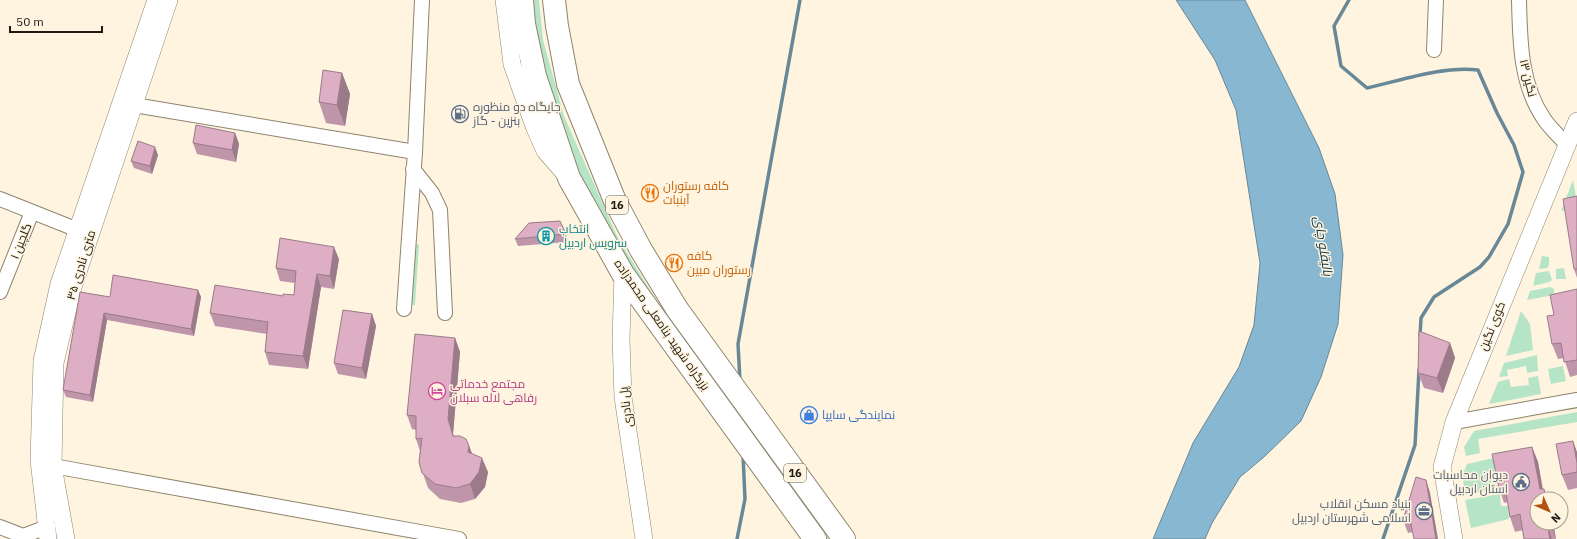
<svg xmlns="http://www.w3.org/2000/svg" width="1577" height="539" font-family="'IBM Plex Sans',Cairo,sans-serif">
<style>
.green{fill:#b6e4c6}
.water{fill:#88b7d2;stroke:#688898}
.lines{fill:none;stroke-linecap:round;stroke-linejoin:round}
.stream{stroke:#688898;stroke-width:3.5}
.minor-casing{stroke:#8f846c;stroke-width:16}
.tertiary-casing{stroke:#8f846c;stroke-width:18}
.trunk-casing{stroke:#8f846c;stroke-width:24}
.minor{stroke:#fff;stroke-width:14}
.tertiary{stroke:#fff;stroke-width:17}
.trunk{stroke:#fff;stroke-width:22}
.wall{fill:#bf96a9}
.shaded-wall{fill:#9b7a89}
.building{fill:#deaec4;stroke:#9b7a89}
.labels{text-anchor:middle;stroke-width:3;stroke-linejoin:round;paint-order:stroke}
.shield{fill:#fef4df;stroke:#615b4f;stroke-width:1}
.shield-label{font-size:11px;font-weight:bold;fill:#1e1a11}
.street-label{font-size:12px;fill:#1e1a11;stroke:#fef4df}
.service-label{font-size:12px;fill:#4e5e75;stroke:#fef4df;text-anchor:end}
.food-label{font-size:12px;fill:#c56008;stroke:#fef4df;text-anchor:start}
.culture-label{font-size:12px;fill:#0d838f;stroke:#fef4df;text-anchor:start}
.hotel-label{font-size:12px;fill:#b23c85;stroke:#fef4df;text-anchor:start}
.shop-label{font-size:12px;fill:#366cbe;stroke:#fef4df;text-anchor:start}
.water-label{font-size:13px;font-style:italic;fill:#0a3447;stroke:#fef4df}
</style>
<rect width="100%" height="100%" fill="#fef4df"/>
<g class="green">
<path d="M 530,0 L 539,0 L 543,40 L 564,116 L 618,238 L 663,311 L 829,539 L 821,539 L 635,278 L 573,164 L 546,87 Z"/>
<path d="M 1573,180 L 1577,203 L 1576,208 L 1561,211 Z"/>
<path d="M 417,244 L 419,245 L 415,305 L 411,305 L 415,245 Z"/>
<path d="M 1542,256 L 1549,257 L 1549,265 L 1547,268 L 1539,269 Z"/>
<path d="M 1564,268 L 1566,279 L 1556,279 L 1556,269 Z"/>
<path d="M 1549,271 L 1552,280 L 1549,282 L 1533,286 L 1536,273 Z"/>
<path d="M 1550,287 L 1554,289 L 1554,295 L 1527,300 L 1530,291 Z"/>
<path d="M 1521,311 L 1530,324 L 1533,350 L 1506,356 Z"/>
<path d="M 1537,355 L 1538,371 L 1527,373 L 1526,366 L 1507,370 L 1508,376 L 1499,377 L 1504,363 Z"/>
<path d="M 1563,366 L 1566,381 L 1551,384 L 1548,369 Z"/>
<path d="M 1538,376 L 1541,394 L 1489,404 L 1498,382 L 1509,379 L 1511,387 L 1529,385 L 1528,378 Z"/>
<path d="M 1577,412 L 1577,422 L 1478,439 L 1480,453 L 1466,456 L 1464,447 L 1474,431 Z"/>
<path d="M 1503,456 L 1504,466 L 1494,469 L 1497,488 L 1466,495 L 1462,476 L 1467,464 Z"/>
<path d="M 1500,494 L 1501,506 L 1508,506 L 1509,519 L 1471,528 L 1465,500 Z"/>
</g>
<path class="water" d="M 1176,0 L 1245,0 L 1319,148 L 1335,194 L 1343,255 L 1338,324 L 1321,377 L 1301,421 L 1264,457 L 1240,477 L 1212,523 L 1205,539 L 1153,539 L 1193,443 L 1239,367 L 1254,325 L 1260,263 L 1236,110 L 1215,60 Z"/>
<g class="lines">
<g class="stream">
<path d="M 1349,0 L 1334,26 L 1341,66 L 1367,88 C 1403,80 1441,66 1478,70 L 1497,113 L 1514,145 L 1523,172 L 1508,224 L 1489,257 L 1480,267 L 1434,297 L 1421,318 L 1420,336"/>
<path d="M 740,381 L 738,344 L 800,0"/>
<path d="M 737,539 L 745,499 L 743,455"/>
<path d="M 1383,539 L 1415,445 L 1419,370"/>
</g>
<g class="minor-casing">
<g id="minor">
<path d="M 1519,0 C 1520,40 1520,84 1544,119 C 1550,128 1559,136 1566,144"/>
<path d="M 1434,50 L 1436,0"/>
<path d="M 134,105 L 415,152"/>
<path d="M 413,169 L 432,193 L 440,210 L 445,313"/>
<path d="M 0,199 L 78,230"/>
<path d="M 0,292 L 32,212"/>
<path d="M 404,309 L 415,152 L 422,0"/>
<path d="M 1454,422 L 1577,400"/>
<path d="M 53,466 L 459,539"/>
<path d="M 0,527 L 23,536 L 47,527"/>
</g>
</g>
<g class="tertiary-casing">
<g id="tertiary">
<path d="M 504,0 L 512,64 L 534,126 L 545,151 L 566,175"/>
<path d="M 623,274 L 621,339 L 623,397 L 644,539"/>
<path d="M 48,539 L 39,460 L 42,361 L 59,284 L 156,0"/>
<path d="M 66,539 L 53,466 L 55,363 L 73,287 L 169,0"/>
<path d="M 1454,539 L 1442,467 L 1454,422 L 1577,121"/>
</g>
</g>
<g class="trunk-casing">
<g id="trunk">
<path d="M 522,0 L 524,24 L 535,76 L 569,178 L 623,274 L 815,539"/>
<path d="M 554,0 L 557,26 L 568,84 L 615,201 L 641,250 L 677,309 L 844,539"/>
</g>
</g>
<use href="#minor" class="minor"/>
<use href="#tertiary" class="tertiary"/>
<use href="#trunk" class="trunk"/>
</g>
<g class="wall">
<path d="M 342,73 L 350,94 L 345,126 L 326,123 L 319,102 Z"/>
<path d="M 235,133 L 239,144 L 236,162 L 197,154 L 193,143 Z"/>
<path d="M 158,155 L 152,174 L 134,168 L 131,161 Z"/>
<path d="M 1577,196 L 1577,278 L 1574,269 Z"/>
<path d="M 566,234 L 568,242 L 518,246 L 515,239 Z"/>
<path d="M 339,259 L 334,289 L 321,287 L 308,369 L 269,365 L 265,352 L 267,334 L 215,326 L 210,313 L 283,296 L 294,295 L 295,283 L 280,281 L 276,268 Z"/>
<path d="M 1577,289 L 1577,375 L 1570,377 L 1564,358 L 1558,359 L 1552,344 L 1554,315 Z"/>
<path d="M 198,290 L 201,297 L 194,336 L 107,320 L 93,402 L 66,397 L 63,390 L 110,297 Z"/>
<path d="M 372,314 L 376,326 L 366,379 L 338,374 L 334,363 Z"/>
<path d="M 455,338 L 460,352 L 453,434 L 454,436 L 469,446 L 472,454 L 488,472 L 485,487 L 475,499 L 461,503 L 440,499 L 428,488 L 419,462 L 420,451 L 416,439 L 416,430 L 412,429 L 407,415 Z"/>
<path d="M 1450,343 L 1455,358 L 1443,393 L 1424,388 L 1418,373 Z"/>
<path d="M 1532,447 L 1538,462 L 1543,489 L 1537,523 L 1553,523 L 1556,539 L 1524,539 L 1523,530 L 1515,532 L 1510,517 L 1508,502 L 1504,503 L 1499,488 Z"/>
<path d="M 1577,452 L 1577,488 L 1568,490 L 1562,475 Z"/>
<path d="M 1426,480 L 1430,493 L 1413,532 L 1408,533 L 1403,520 Z"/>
</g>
<g class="shaded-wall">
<path d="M 342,73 L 350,94 L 345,126 L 337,105 Z"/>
<path d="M 235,133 L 239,144 L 236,162 L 232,150 Z"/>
<path d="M 155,147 L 158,155 L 152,174 L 150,166 Z"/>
<path d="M 334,247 L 339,259 L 334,289 L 330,276 Z"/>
<path d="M 317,274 L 321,287 L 308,369 L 303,356 Z"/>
<path d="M 198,290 L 201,297 L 194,336 L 191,329 Z"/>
<path d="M 104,313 L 107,320 L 93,402 L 90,395 Z"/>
<path d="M 372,314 L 376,326 L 366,379 L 362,368 Z"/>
<path d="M 455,338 L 460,352 L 453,434 L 458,450 L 448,419 Z"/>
<path d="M 1450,343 L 1455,358 L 1443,393 L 1437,378 Z"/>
<path d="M 1573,441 L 1577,452 L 1577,463 Z"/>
<path d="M 469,446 L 475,461 L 468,452 Z"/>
<path d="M 1532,447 L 1538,462 L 1544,499 L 1540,489 Z"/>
<path d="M 482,458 L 488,472 L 485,487 L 475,499 L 470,484 Z"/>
<path d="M 1426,480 L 1430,493 L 1438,539 L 1436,539 Z"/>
<path d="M 1544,489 L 1547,499 L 1546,499 Z"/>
<path d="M 1551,523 L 1553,523 L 1556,539 L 1551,524 Z"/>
<path d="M 1547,524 L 1552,539 L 1550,539 Z"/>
</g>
<g class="building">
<path d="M 323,70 L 342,73 L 337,105 L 319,102 Z"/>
<path d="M 196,125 L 235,133 L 232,150 L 193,143 Z"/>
<path d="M 138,141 L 155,147 L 150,166 L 131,161 Z"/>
<path d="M 1577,196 L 1577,269 L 1574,269 L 1563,199 Z"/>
<path d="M 560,221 L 566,234 L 515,239 L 529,223 Z"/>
<path d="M 280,238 L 334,247 L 330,276 L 317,274 L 303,356 L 265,352 L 268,322 L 210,313 L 215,285 L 283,296 L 283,294 L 294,295 L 296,271 L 276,268 Z"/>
<path d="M 113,275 L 198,290 L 191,329 L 104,313 L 90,395 L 63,390 L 80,292 L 110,297 Z"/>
<path d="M 1577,289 L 1577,360 L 1564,362 L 1561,343 L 1552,344 L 1547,316 L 1554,315 L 1550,295 Z"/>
<path d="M 343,310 L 372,314 L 362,368 L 334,363 Z"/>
<path d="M 1419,331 L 1450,343 L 1437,378 L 1418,373 Z"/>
<path d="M 415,334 L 455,338 L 448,419 L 453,436 L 460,436 L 466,439 L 469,446 L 468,452 L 482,458 L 479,472 L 470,484 L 456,488 L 435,484 L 422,473 L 419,462 L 422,438 L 416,439 L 416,416 L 407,415 Z"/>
<path d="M 1573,441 L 1577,463 L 1577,472 L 1562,475 L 1556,444 Z"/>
<path d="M 1532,447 L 1540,489 L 1544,489 L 1546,499 L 1537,499 L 1537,523 L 1551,523 L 1551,524 L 1547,524 L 1550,539 L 1524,539 L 1520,514 L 1510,517 L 1505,487 L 1499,488 L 1492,454 Z"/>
<path d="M 1416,477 L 1426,480 L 1436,539 L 1414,539 L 1410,519 L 1403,520 Z"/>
</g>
<defs>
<g id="fuel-ring" transform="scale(0.9)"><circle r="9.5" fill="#fef4df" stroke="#5c6f8a" stroke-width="1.5"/><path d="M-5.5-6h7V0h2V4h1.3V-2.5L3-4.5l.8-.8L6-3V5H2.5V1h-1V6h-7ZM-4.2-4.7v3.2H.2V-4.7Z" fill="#5c6f8a"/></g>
<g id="restaurant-ring" transform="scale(0.9)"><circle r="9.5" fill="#fef4df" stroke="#e8710a" stroke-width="1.5"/><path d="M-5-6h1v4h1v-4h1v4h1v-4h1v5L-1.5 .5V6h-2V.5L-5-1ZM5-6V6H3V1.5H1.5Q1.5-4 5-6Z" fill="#e8710a"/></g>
<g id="building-ring" transform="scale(0.9)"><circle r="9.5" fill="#fef4df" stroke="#0f9aa8" stroke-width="1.5"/><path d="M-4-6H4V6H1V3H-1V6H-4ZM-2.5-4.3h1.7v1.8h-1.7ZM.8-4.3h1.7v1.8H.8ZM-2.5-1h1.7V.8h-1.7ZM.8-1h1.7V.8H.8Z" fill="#0f9aa8"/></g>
<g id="hotel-ring" transform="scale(0.9)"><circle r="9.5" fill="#fef4df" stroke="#d1479c" stroke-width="1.5"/><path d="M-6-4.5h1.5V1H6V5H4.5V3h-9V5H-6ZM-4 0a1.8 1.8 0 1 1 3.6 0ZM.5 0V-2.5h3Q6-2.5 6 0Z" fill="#d1479c"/></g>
<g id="shop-ring" transform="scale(0.9)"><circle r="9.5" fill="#fef4df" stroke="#3f7fe0" stroke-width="1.5"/><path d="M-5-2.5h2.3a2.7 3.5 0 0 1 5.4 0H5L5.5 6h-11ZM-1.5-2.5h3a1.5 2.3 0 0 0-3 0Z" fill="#3f7fe0"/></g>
<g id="civic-ring" transform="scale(0.9)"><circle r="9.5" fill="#fef4df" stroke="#5c6f8a" stroke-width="1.5"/><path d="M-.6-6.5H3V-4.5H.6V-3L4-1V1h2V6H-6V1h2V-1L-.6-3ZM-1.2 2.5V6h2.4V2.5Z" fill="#5c6f8a"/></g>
<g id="office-ring" transform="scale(0.9)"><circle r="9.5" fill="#fef4df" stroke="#5c6f8a" stroke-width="1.5"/><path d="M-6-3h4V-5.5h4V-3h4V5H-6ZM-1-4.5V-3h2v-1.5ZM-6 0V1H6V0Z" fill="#5c6f8a"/></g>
</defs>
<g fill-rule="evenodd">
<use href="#fuel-ring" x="460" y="114"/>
<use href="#restaurant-ring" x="650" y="193"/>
<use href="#building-ring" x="546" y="236"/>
<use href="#restaurant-ring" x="674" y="263"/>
<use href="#hotel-ring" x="437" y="391"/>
<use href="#shop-ring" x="809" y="415"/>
<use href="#civic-ring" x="1521" y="482"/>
<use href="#office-ring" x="1424" y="511"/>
</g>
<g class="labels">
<g class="shield">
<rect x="606" y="196" width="22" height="18" rx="3"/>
<rect x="784" y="464" width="22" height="18" rx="3"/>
</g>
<g class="shield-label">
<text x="617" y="209">16</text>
<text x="795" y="477">16</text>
</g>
<g class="street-label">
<text transform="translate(1528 78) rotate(76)" y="4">نگین ۱۳</text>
<text transform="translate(21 241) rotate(-68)" y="4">گلچین ۱</text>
<text transform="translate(81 265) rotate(-73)" y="4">۳۵ متری نادری</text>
<text transform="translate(662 325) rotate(55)" y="4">بزرگراه شهید بنامعلی محمدزاده</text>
<text transform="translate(1492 326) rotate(-68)" y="4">کوی نگین</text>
<text transform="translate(626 407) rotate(-97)" y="4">پل نادری</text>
</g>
<g class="service-label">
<text x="473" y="111" text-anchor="start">جایگاه دو منظوره<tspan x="473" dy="14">بنزین - گاز</tspan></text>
<text x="1508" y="479">دیوان محاسبات<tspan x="1508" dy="14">استان اردبیل</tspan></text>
<text x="1411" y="508">بنیاد مسکن انقلاب<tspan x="1411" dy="14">اسلامی شهرستان اردبیل</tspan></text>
</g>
<g class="food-label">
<text x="663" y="190">کافه رستوران<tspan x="663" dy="14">آبنبات</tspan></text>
<text x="687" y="260">کافه<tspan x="687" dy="14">رستوران مبین</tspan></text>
</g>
<g class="culture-label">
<text x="559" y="233">انتخاب<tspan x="559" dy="14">سرویس اردبیل</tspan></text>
</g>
<g class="hotel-label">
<text x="450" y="388">مجتمع خدماتی<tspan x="450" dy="14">رفاهی لاله سبلان</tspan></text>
</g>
<g class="shop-label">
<text x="822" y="419">نمایندگی سایپا</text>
</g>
<g class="water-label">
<text transform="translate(1324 246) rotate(81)" y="5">بالیقلو چای</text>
</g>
</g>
<g transform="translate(1549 511) rotate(135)"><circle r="19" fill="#fef4df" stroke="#a49d8d"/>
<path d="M0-3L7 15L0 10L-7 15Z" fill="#b45311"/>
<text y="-6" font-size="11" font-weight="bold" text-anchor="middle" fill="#1e1a11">N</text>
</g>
<path d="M10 26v6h92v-6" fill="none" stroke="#1e1a11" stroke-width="2"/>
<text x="16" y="26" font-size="12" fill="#1e1a11" stroke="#fef4df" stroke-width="3" paint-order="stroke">50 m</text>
</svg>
